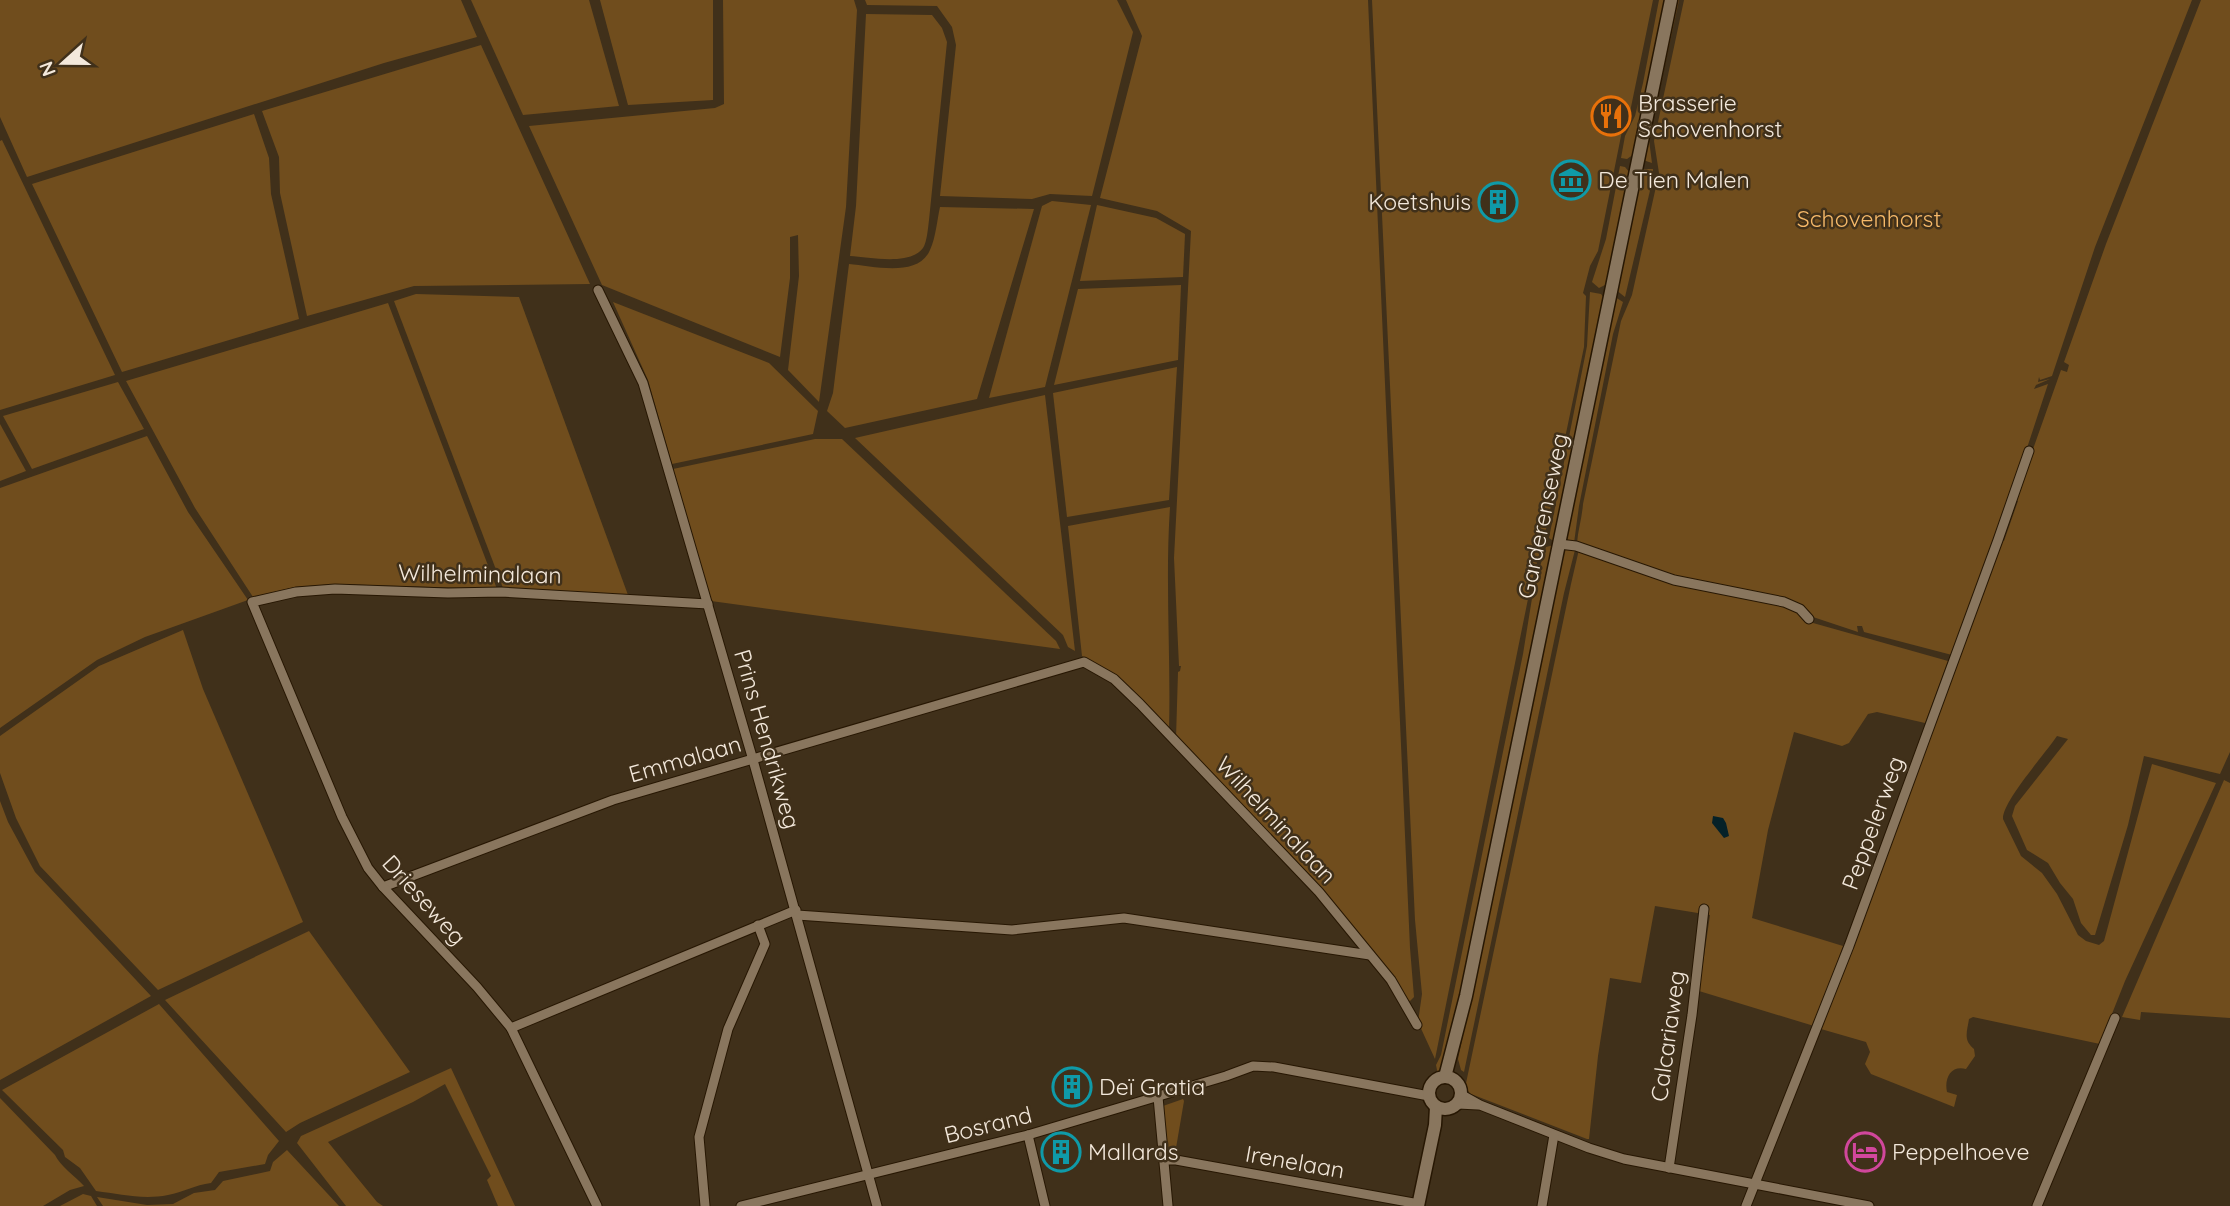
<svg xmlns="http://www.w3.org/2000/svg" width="2230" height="1206" font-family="Quicksand,sans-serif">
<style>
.green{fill:#704d1d}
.water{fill:#052128}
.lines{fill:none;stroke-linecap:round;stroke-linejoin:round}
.street-casing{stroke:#271703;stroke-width:11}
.secondary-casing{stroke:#271703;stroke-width:15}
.street{stroke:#89765e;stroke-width:9}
.secondary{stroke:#89765e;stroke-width:12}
.labels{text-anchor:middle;stroke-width:5;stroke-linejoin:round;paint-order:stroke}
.poi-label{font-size:23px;fill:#f3e8db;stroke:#40301a;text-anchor:start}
.park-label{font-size:23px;fill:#f6b969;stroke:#40301a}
.street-label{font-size:23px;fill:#f3e8db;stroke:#40301a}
</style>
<rect width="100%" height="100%" fill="#40301a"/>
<g class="green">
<path d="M 0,0 L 461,0 L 477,37 L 384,63 L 27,177 L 0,117 Z"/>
<path d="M 471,0 L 589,0 L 619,106 L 523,115 Z"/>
<path d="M 600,0 L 713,0 L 713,100 L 628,105 Z"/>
<path d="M 723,0 L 854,0 L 857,10 L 846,207 L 819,402 L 788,370 L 799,276 L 798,235 L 790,237 L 790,278 L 780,357 L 602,285 L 529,126 L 715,108 L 724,104 Z"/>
<path d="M 865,0 L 1117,0 L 1133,32 L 1092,196 L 1050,194 L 1032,199 L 940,196 L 956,45 L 952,27 L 937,6 L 867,5 Z"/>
<path d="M 1126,0 L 1368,0 L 1410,948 L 1414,997 L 1410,1001 L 1406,999 L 1394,979 L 1176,738 L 1178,672 L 1180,671 L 1181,666 L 1179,666 L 1174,558 L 1191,231 L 1157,211 L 1100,198 L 1142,36 Z"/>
<path d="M 1372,0 L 1653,0 L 1630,112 L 1622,131 L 1598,251 L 1590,266 L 1583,293 L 1586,296 L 1584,347 L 1545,534 L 1531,584 L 1435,1059 L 1418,1022 L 1422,994 L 1415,920 Z"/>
<path d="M 1659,0 L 1664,0 L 1634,154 L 1627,159 L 1621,158 L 1625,136 L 1635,116 L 1643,83 Z"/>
<path d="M 1677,0 L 1679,0 L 1649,140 L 1652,163 L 1643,160 Z"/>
<path d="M 1684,0 L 2192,0 L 2095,247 L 2052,376 L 2040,380 L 2039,377 L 2038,382 L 2050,379 L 2036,385 L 2034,389 L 2048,384 L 2026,451 L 1952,655 L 1864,632 L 1862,626 L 1857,626 L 1858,632 L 1801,613 L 1806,621 L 1948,661 L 1925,723 L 1877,712 L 1868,714 L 1849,743 L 1842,746 L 1794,732 L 1768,830 L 1752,918 L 1843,946 L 1814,1026 L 1699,991 L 1710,915 L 1655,906 L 1641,983 L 1610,978 L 1598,1056 L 1589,1139 L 1587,1139 L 1471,1094 L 1465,1088 L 1571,584 L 1580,545 L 1577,543 C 1578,530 1582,518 1583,504 L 1621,321 L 1632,295 L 1659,173 L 1654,141 Z"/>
<path d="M 2201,0 L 2230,0 L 2230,752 L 2220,774 L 2144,756 L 2128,825 L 2095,935 L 2091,935 L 2081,923 L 2073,899 L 2060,883 L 2048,863 L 2027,850 L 2012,816 L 2015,806 L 2068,739 L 2057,736 C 2045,754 2002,802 2003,819 L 2021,856 L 2042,873 L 2057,894 L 2078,935 L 2086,941 L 2099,945 L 2104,941 L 2152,764 L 2216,783 L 2125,981 L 2100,1044 L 1973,1017 L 1969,1019 C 1967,1032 1963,1040 1974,1049 L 1975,1056 L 1966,1069 C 1951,1065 1944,1078 1947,1092 L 1957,1095 L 1954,1107 L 1871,1074 L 1865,1064 L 1870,1052 L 1866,1042 L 1821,1029 L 2001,541 L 2004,541 L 2018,501 L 2015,500 L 2061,370 L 2067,372 L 2069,365 L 2064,362 L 2106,244 Z"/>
<path d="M 866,14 L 932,15 L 942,28 L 947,42 L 929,220 C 928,228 927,242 923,248 C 910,266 869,257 850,256 L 856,206 Z"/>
<path d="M 481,45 L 590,284 L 414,286 L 307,316 L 280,193 L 279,157 L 262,111 Z"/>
<path d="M 254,114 L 269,158 L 271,194 L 299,319 L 122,372 L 32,184 Z"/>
<path d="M 2,140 L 115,375 L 0,410 L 0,141 Z"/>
<path d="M 1620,166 L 1625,167 L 1630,173 L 1607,284 L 1599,288 L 1592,282 L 1606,239 Z"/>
<path d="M 1644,169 L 1653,169 L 1652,182 L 1625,297 L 1616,290 L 1641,172 Z"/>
<path d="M 1052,201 L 1091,205 L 1045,387 L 989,398 L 1042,206 Z"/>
<path d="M 1097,205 L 1156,218 L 1185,234 L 1183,277 L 1080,281 Z"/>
<path d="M 940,207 L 1034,209 L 977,399 L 845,428 L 827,411 L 833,393 L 849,264 C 873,266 918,278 930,250 C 936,237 937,220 940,207 Z"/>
<path d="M 1181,285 L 1178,360 L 1054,385 L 1078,289 Z"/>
<path d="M 1590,292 L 1601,294 L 1604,298 L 1555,542 L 1549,538 L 1587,346 Z"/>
<path d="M 416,294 L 519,297 L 628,595 L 503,588 L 394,301 Z"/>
<path d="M 1615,297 L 1623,302 L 1613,334 L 1579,506 L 1574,543 L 1570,542 L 1566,537 Z"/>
<path d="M 613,302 L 769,363 L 818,411 L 813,434 L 672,464 L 648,380 Z"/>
<path d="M 388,303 L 497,589 L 335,584 L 295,587 L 253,597 L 195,508 L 126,381 Z"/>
<path d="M 1177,367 L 1169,500 L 1067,517 L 1053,393 Z"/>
<path d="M 118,382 L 144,429 L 32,469 L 3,416 Z"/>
<path d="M 1045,395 L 1075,651 L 1068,647 L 1063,635 L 855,438 Z"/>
<path d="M 0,424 L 26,471 L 0,481 Z"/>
<path d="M 147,436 L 188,512 L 248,600 L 145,637 L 97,660 L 0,728 L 0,488 Z"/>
<path d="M 815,439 L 842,439 L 1056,641 L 1060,649 L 711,601 L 673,469 Z"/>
<path d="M 1170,507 C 1165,582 1171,657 1169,731 L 1117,677 L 1082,656 L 1068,526 Z"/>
<path d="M 1554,545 L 1458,1007 L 1440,1073 L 1438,1075 L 1436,1065 L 1441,1055 L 1523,654 L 1534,586 L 1546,547 Z"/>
<path d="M 1568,548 L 1575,550 L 1564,593 L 1464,1072 L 1461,1070 L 1458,1059 L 1547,636 L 1562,551 Z"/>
<path d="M 183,630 L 203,689 L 303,922 L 158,990 L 40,866 L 16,818 L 0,773 L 0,736 L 99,666 Z"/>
<path d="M 2224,780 L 2230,783 L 2230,1018 L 2141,1012 L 2140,1020 L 2122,1017 Z"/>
<path d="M 0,801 L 8,822 L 35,872 L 151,996 L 0,1080 Z"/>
<path d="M 309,931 L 410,1072 L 300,1123 L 286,1132 L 165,1000 Z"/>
<path d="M 159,1004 L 279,1141 L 268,1155 L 265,1164 L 219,1172 L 211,1183 C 195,1185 183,1192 168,1195 C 143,1200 120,1194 96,1191 L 80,1168 L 65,1157 L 63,1150 L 2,1090 Z"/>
<path d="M 451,1068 L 515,1206 L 498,1206 L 487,1180 L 491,1176 L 445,1084 L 413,1102 L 328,1142 L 377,1202 L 383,1206 L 346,1206 L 297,1143 L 301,1136 Z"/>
<path d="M 0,1098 L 55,1155 C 60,1166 75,1176 84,1186 L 70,1190 L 43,1206 L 0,1206 Z"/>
<path d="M 1183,1099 L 1184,1101 L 1176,1148 L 1172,1155 L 1166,1148 L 1163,1106 Z"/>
<path d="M 287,1150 L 339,1206 L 103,1206 L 97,1197 L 147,1205 L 173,1204 L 194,1193 L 215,1190 L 223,1181 L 270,1171 L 273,1162 Z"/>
<path d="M 83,1194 L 91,1196 L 97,1206 L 60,1206 Z"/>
</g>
<path class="water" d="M 1713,816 L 1723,818 L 1726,823 L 1729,836 L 1724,838 L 1712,823 Z"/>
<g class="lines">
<g class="street-casing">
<g id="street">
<path d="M 598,290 L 643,383 L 753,760 L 877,1206"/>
<path d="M 1559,544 L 1576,546 L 1674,580 L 1784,602 L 1800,609 L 1809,619"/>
<path d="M 383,887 L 613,800 L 1084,662 L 1114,679 L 1140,704 L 1319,892 L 1391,980 L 1417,1025"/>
<path d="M 797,915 L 1012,930 L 1124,918 L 1370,955"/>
<path d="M 511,1028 L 796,910"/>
<path d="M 1462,1095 L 1480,1105 L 1589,1148 L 1624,1159 L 1869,1206"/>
<path d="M 1158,1097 L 1168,1206"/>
<path d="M 1458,1104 L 1478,1105"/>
<path d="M 1028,1135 L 1045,1206"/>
<path d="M 1164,1160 L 1176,1160 L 1419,1204"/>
<path d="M 1669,1168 L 1692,1015 L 1704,909"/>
<path d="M 597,1206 L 511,1028 L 477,987 L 383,887 L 368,868 L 342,817 L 252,602 L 296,592 L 335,589 L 448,593 L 501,592 L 708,604"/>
<path d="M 705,1206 L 699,1137 L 728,1029 L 765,944 L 758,925"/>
<path d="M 741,1206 L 1028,1135 L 1226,1076 L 1253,1066 L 1274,1067 L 1429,1096"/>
<path d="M 1542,1206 L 1554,1135"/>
<path d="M 1746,1206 L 1849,946 L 1998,540 L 2029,451"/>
<path d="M 2037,1206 L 2115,1018"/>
</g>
</g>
<g class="secondary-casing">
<g id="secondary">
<circle cx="1445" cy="1093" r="16"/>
<path d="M 1445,1077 L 1466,996 L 1671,0"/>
<path d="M 1418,1206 L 1435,1125 L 1436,1107"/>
</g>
</g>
<use href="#street" class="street"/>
<use href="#secondary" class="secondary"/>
</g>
<defs>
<g id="restaurant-ring" transform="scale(2.0125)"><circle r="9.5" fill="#40301a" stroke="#e8710a" stroke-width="1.5"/><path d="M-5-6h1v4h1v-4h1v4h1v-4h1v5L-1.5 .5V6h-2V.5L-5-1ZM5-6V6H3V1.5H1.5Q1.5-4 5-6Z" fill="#e8710a"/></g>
<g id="museum-ring" transform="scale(2.0125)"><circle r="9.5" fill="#40301a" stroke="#0f9aa8" stroke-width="1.5"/><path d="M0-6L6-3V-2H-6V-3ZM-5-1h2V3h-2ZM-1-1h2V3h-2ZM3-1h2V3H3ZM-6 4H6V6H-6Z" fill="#0f9aa8"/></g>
<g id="building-ring" transform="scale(2.0125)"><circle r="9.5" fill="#40301a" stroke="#0f9aa8" stroke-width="1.5"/><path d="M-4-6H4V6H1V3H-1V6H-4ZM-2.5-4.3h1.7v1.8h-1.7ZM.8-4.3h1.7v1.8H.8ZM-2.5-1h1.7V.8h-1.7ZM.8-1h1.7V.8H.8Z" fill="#0f9aa8"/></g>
<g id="hotel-ring" transform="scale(2.0125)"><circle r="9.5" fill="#40301a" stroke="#d1479c" stroke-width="1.5"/><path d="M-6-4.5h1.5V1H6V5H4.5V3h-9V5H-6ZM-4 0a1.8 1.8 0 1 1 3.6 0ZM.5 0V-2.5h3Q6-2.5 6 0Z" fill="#d1479c"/></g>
</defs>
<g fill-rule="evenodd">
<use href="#restaurant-ring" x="1611" y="116"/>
<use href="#museum-ring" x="1571" y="180"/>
<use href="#building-ring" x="1498" y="202"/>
<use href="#building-ring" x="1072" y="1087"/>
<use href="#building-ring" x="1061" y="1152"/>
<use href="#hotel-ring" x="1865" y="1152"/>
</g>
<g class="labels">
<g class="poi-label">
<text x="1638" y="111">Brasserie<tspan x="1638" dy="26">Schovenhorst</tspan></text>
<text x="1598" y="188">De Tien Malen</text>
<text x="1471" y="210" text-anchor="end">Koetshuis</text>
<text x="1099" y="1095">Deï Gratia</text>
<text x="1088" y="1160">Mallards</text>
<text x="1892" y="1160">Peppelhoeve</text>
</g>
<g class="park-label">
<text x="1869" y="227">Schovenhorst</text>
</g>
<g class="street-label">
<text transform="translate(1543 516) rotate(-78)" y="8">Garderenseweg</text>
<text transform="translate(480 574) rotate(1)" y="8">Wilhelminalaan</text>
<text transform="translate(767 739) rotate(74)" y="8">Prins Hendrikweg</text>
<text transform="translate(685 759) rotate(-16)" y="8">Emmalaan</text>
<text transform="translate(1276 820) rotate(47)" y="8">Wilhelminalaan</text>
<text transform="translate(1873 823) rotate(-70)" y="8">Peppelerweg</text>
<text transform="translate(424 900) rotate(48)" y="8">Drieseweg</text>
<text transform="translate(1668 1036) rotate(-82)" y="8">Calcariaweg</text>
<text transform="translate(988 1125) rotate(-14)" y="8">Bosrand</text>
<text transform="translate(1295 1162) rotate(10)" y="8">Irenelaan</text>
</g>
</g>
<g transform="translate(63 63) rotate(249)" stroke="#40301a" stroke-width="5" paint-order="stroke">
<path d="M0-5L12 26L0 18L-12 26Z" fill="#f3e8db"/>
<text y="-10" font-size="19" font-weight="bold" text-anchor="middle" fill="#f3e8db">N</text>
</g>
</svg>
